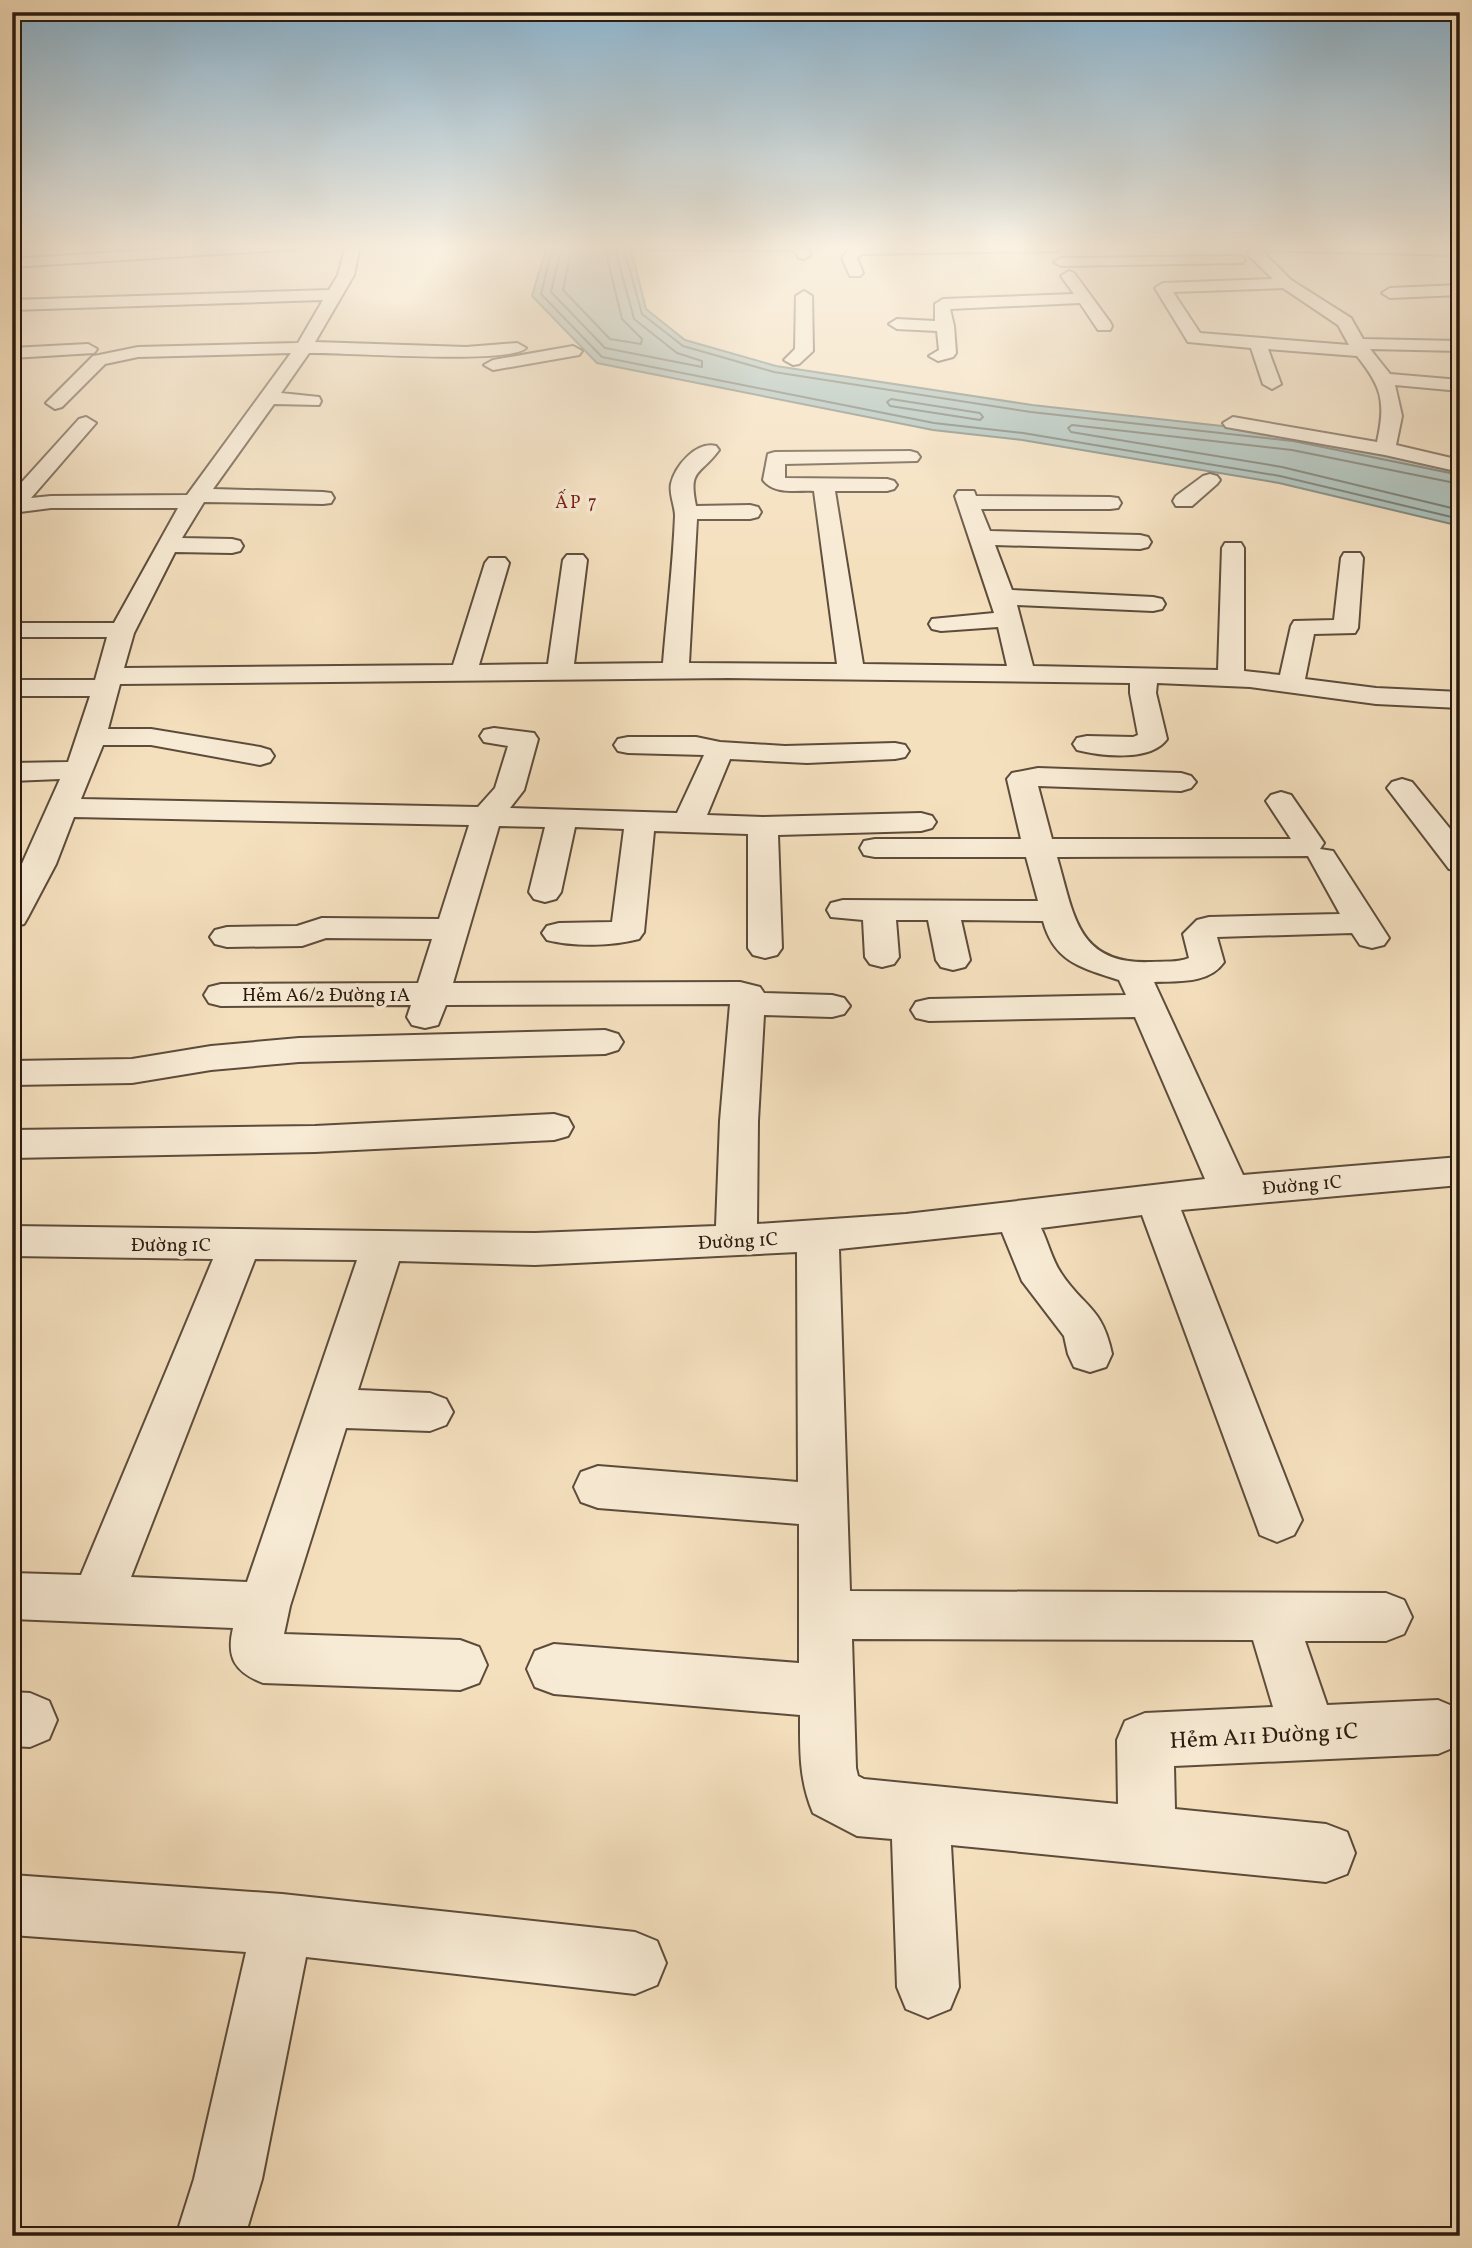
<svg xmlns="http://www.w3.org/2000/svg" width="1472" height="2248" font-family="Vollkorn,serif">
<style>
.water{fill:#9ebbb9;stroke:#707b75;stroke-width:2}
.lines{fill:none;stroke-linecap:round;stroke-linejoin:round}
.shore{stroke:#646b64;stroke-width:2}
.minor-casing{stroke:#5d4c3b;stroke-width:4}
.minor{fill:#f8ebd5;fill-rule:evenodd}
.labels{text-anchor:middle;stroke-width:7;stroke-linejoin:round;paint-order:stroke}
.far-neighbourhood-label{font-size:18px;letter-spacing:2px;fill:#7a1f14;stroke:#f8ebd5}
.street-label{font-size:19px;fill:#2a1b0f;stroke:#f8ebd5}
.near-street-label{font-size:23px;fill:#2a1b0f;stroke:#f8ebd5}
</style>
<rect width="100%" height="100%" fill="#f5e0be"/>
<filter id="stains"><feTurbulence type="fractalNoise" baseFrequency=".00286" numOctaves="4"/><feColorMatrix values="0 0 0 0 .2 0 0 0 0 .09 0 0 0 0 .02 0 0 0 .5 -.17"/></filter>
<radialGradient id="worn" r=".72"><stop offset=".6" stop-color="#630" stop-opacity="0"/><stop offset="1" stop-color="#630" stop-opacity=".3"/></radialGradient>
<path class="water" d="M 547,245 L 630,245 L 646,309 L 685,340 L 776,366 L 1032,405 L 1294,434 L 1460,469 L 1460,526 L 1279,483 L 1022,440 L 933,430 L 597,363 L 532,296 Z"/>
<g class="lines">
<g class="shore">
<path d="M 553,245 L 541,294 L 602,357 L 934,423 L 1023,433 L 1280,476 L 1460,519"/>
<path d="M 562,245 L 551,292 L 605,348 L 702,367 L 702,361 L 677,353 L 634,319 L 614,245"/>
<path d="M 572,245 L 563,290 L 610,339 L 641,344 L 642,339 L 622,319 L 604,245"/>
<path d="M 623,245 L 642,314 L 683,346 L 774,372 L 1031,412 L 1293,441 L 1460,475"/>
<path d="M 891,399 L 980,413 L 983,417 L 980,420 L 890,406 L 887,402 Z"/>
<path d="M 1460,484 L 1292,450 L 1072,425 L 1068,428 L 1071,432 L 1282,467 L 1460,510"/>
</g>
<g class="minor-casing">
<g id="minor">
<path d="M 229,245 L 306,245 L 299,249 L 12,267 L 12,259 Z"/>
<path d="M 346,245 L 360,245 L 354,275 L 315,342 L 466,347 L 517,343 L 526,348 C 510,365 342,352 309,353 L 281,393 L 319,397 L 321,401 L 319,405 L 274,404 L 213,489 L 323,492 L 331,493 L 334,498 L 331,503 L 323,504 L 204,502 L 182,538 L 232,539 L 240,541 L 243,546 L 240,551 L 232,553 L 175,552 L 134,633 L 124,668 L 453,665 L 485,563 L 489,558 L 505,558 L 509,563 L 479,665 L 548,664 L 563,560 L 567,555 L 583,555 L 587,560 L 574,664 L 663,663 C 667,614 673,565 675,516 C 675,506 669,494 671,484 C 675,466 696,441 716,446 L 719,450 C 700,476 688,468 696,506 L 750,505 L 758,507 L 761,512 L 758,517 L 750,519 L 697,519 L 689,663 L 837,664 L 814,491 C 797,490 774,495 763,480 L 768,454 L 775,452 L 910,451 L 917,453 L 920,457 L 917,461 L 785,464 L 785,478 L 887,479 L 894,481 L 897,485 L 894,489 L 887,491 L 835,491 L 863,664 L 1007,666 L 998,627 L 941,631 L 932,629 L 929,624 L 932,619 L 994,613 L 955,496 L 958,491 L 974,491 L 976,496 L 1110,497 L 1118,498 L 1121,503 L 1118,508 L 1110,509 L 981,509 L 990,531 L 1140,535 L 1148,537 L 1151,542 L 1148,547 L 1140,549 L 995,545 L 1012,590 L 1153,597 L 1162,599 L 1165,604 L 1162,609 L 1153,611 L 1017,605 L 1033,666 L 1218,670 L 1222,548 L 1225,543 L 1241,543 L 1244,548 L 1244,671 L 1280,675 L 1291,626 L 1294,621 L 1334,620 L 1341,558 L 1344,553 L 1360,553 L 1363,558 L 1358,628 L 1355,633 L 1314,634 L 1305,679 L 1376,688 L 1460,692 L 1460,708 L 1376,704 L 1250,687 L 1157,683 L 1156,693 L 1167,739 C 1151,762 1101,756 1077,750 L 1073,744 L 1077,738 L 1087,736 L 1133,737 L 1138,735 L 1130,693 L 1130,683 L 728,678 L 120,684 L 108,729 L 151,729 L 260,747 L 270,750 L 274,756 L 270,762 L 260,765 L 151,745 L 103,745 L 81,799 L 478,807 L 495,788 L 508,746 L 484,742 L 480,736 L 484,730 L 494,728 L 534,733 L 538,739 L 524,790 L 510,808 L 677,813 L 704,755 L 628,753 L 618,751 L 614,745 L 618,739 L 628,737 L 696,737 L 720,742 L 785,746 L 895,743 L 905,745 L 909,751 L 905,757 L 895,759 L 807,763 L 730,759 L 707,815 L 763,817 L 921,813 L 932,816 L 936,822 L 932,828 L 921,831 L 778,835 L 782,948 L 777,955 L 765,958 L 753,955 L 748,948 L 748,834 L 654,831 L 644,932 L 639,939 C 612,946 574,947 547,940 L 542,933 L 547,926 L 559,923 L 612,922 L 624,829 L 575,827 L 561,892 L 556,899 L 545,902 L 534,899 L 529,892 L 545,827 L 499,826 L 453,983 L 740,982 L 760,987 L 764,993 L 832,995 L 844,998 L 850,1006 L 844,1014 L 832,1017 L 764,1015 L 758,1121 L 757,1224 L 906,1214 L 1205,1179 L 1135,1017 L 929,1021 L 916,1018 L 911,1010 L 916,1002 L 929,999 L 1126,995 L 1119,980 C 1082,968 1054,962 1043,921 L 961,920 L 970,960 L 965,967 L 953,970 L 941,967 L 936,960 L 928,920 L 896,920 L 899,957 L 894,964 L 882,967 L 870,964 L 865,957 L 863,920 L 831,917 L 827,910 L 831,903 L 843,900 L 1038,901 L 1026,857 L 875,857 L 864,855 L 860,848 L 864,841 L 875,839 L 1021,839 L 1007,779 L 1012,773 L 1038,768 L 1181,773 L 1191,776 L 1196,782 L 1191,788 L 1181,791 L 1038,786 L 1052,839 L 1291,839 L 1266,801 L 1271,795 L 1281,792 L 1291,795 L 1324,843 L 1320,849 L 1333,851 L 1389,938 L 1384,945 L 1372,948 L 1360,945 L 1352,933 L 1217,937 L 1224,962 C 1209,984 1178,981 1154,982 L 1243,1175 L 1460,1157 L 1460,1185 L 1181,1210 L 1302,1520 L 1294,1535 L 1277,1542 L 1260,1535 L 1142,1215 L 1041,1228 C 1048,1242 1052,1260 1061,1273 C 1084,1308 1102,1306 1112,1354 L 1106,1367 L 1090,1372 L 1074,1367 L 1068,1354 L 1064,1336 L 1022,1281 L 1002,1232 L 839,1249 L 850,1591 L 1386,1593 L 1404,1600 L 1412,1617 L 1404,1634 L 1386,1641 L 1305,1641 L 1327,1705 L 1438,1700 L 1457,1708 L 1460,1713 L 1457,1746 L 1438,1754 L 1174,1766 L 1175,1809 L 1326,1824 L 1347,1832 L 1355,1853 L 1347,1874 L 1326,1882 L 951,1845 L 959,1987 L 950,2009 L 928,2018 L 906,2009 L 897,1987 L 892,1839 L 857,1836 L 813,1813 C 799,1780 800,1750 800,1715 L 554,1694 L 535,1687 L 527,1669 L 535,1651 L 554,1644 L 799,1663 L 799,1524 L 598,1508 L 581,1502 L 574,1487 L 581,1472 L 598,1466 L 798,1482 L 797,1252 L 535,1265 L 399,1261 L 358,1390 L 430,1393 L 446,1399 L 453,1412 L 446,1425 L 430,1431 L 346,1428 L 290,1606 L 284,1634 L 460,1640 L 479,1647 L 487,1665 L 479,1683 L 460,1690 L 263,1683 C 235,1672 226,1658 233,1628 L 12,1619 L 12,1573 L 81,1575 L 213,1259 L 12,1256 L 12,1226 L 535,1233 L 716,1226 L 720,1121 L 730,1004 L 446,1005 L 438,1025 L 425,1028 L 412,1025 L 407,1017 L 411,1005 L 221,1006 L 209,1003 L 204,995 L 209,987 L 221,984 L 418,983 L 432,939 L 326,938 L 302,946 L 227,947 L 215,944 L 210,937 L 215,930 L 227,927 L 297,926 L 322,918 L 439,919 L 469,825 L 74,817 L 56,864 L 28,917 L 24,924 L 12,927 L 12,886 L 60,779 L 12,781 L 12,763 L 68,762 L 90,696 L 12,696 L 12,680 L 95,680 L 107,637 L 12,637 L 12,623 L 114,623 L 178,508 L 51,508 L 12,513 L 12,493 L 79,419 L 86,417 L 96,423 L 31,498 L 51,496 L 187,495 L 291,353 L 138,357 L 105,364 L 62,407 L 55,409 L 46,403 L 93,356 L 99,355 L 138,347 L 298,343 L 323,300 L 12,310 L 12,300 L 329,290 L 338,275 ZM 1308,856 L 1340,914 L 1209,917 L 1197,920 L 1183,934 L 1189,958 C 1178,963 1163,961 1151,962 C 1076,965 1074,914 1057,857 ZM 255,1259 L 357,1260 L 247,1582 L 131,1577 ZM 852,1639 L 1253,1640 L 1273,1707 L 1145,1713 L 1125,1721 L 1117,1740 L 1118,1804 L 864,1779 L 858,1776 L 856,1768 Z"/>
<path d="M 640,245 L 805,245 L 811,255 L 804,259 L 799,258 L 794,250 L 647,249 Z"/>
<path d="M 861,245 L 1064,245 L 1065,247 L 1058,251 L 861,254 L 857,258 L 863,273 L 860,276 L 850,276 L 842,258 L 851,247 Z"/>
<path d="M 1249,245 L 1460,247 L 1460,255 L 1261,250 L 1291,280 L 1351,318 L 1363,339 L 1460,341 L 1460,351 L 1370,349 L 1390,374 L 1460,380 L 1460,391 L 1395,385 L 1402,416 L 1396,445 L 1460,460 L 1460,472 L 1385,455 L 1226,427 L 1223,423 L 1233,417 L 1377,442 C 1386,402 1382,387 1357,356 L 1268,349 L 1281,384 L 1272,389 L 1263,384 L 1251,348 L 1188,342 L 1155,288 L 1163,283 L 1273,279 L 1249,256 L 1247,253 ZM 1283,288 L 1338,325 L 1349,345 L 1200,333 L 1173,292 Z"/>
<path d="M 1238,256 L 1243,257 L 1245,260 L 1243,263 L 1061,266 L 1054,262 L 1061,258 Z"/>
<path d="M 1069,271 L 1074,273 L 1110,322 L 1112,326 L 1110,330 L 1098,330 L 1080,303 L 950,309 L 954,326 L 956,353 L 953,357 L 938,361 L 929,356 L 939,350 L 937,331 L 897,329 L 889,324 L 897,319 L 935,321 L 935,304 L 943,299 L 1074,294 L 1061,276 Z"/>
<path d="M 1460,285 L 1460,295 L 1390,298 L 1382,293 L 1390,288 Z"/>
<path d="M 804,291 L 812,296 L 813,351 L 799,364 L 793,365 L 784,360 L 795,349 L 796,296 Z"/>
<path d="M 88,344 L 97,349 L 94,353 L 12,358 L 12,348 Z"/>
<path d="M 573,346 L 582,351 L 579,355 L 493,370 L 484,365 L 493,360 Z"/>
<path d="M 1210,474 L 1217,476 L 1220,480 L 1217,484 L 1192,506 L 1176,506 L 1173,501 L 1176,496 L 1203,476 Z"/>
<path d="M 1402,779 L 1412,782 L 1460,841 L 1460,871 L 1449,869 L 1387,788 L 1392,782 Z"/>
<path d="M 605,1030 L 618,1034 L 623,1042 L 618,1050 L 605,1054 L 299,1062 L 211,1070 L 132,1083 L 12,1085 L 12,1061 L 132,1059 L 211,1046 L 299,1038 Z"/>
<path d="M 554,1114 L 568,1118 L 573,1127 L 568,1136 L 554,1140 L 315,1152 L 12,1158 L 12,1130 L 315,1126 Z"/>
<path d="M 12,1692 L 30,1693 L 49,1701 L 57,1720 L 49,1739 L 30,1747 L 12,1746 Z"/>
<path d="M 12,1875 L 282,1894 L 635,1932 L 657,1941 L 666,1963 L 657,1985 L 635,1994 L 306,1957 L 262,2179 L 245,2236 L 176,2236 L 194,2179 L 246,1952 L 12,1935 Z"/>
</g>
</g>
<use href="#minor" class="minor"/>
</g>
<linearGradient id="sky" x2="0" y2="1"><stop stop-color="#8ab7d5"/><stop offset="0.44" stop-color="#faf1e2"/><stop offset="1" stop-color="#faf1e2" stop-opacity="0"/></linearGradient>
<rect width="1472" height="560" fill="url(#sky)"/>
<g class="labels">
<g class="far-neighbourhood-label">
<text x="577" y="508">ẤP 7</text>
</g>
<g class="street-label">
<text x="326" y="1001">Hẻm A6/2 Đường 1A</text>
<text transform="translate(1302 1184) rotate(-5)" y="7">Đường 1C</text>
<text transform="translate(738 1240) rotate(-3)" y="7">Đường 1C</text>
<text x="171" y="1251">Đường 1C</text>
</g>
<g class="near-street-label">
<text transform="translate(1264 1735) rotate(-3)" y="8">Hẻm A11 Đường 1C</text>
</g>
</g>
<rect width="1472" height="2248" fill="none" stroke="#f5e0be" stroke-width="42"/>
<rect x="14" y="14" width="1444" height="2220" fill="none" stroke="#2a1b0f" stroke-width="3.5"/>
<rect x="21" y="21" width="1430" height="2206" fill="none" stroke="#2a1b0f" stroke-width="2"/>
<rect width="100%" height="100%" filter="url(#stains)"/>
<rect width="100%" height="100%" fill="url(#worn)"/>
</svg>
